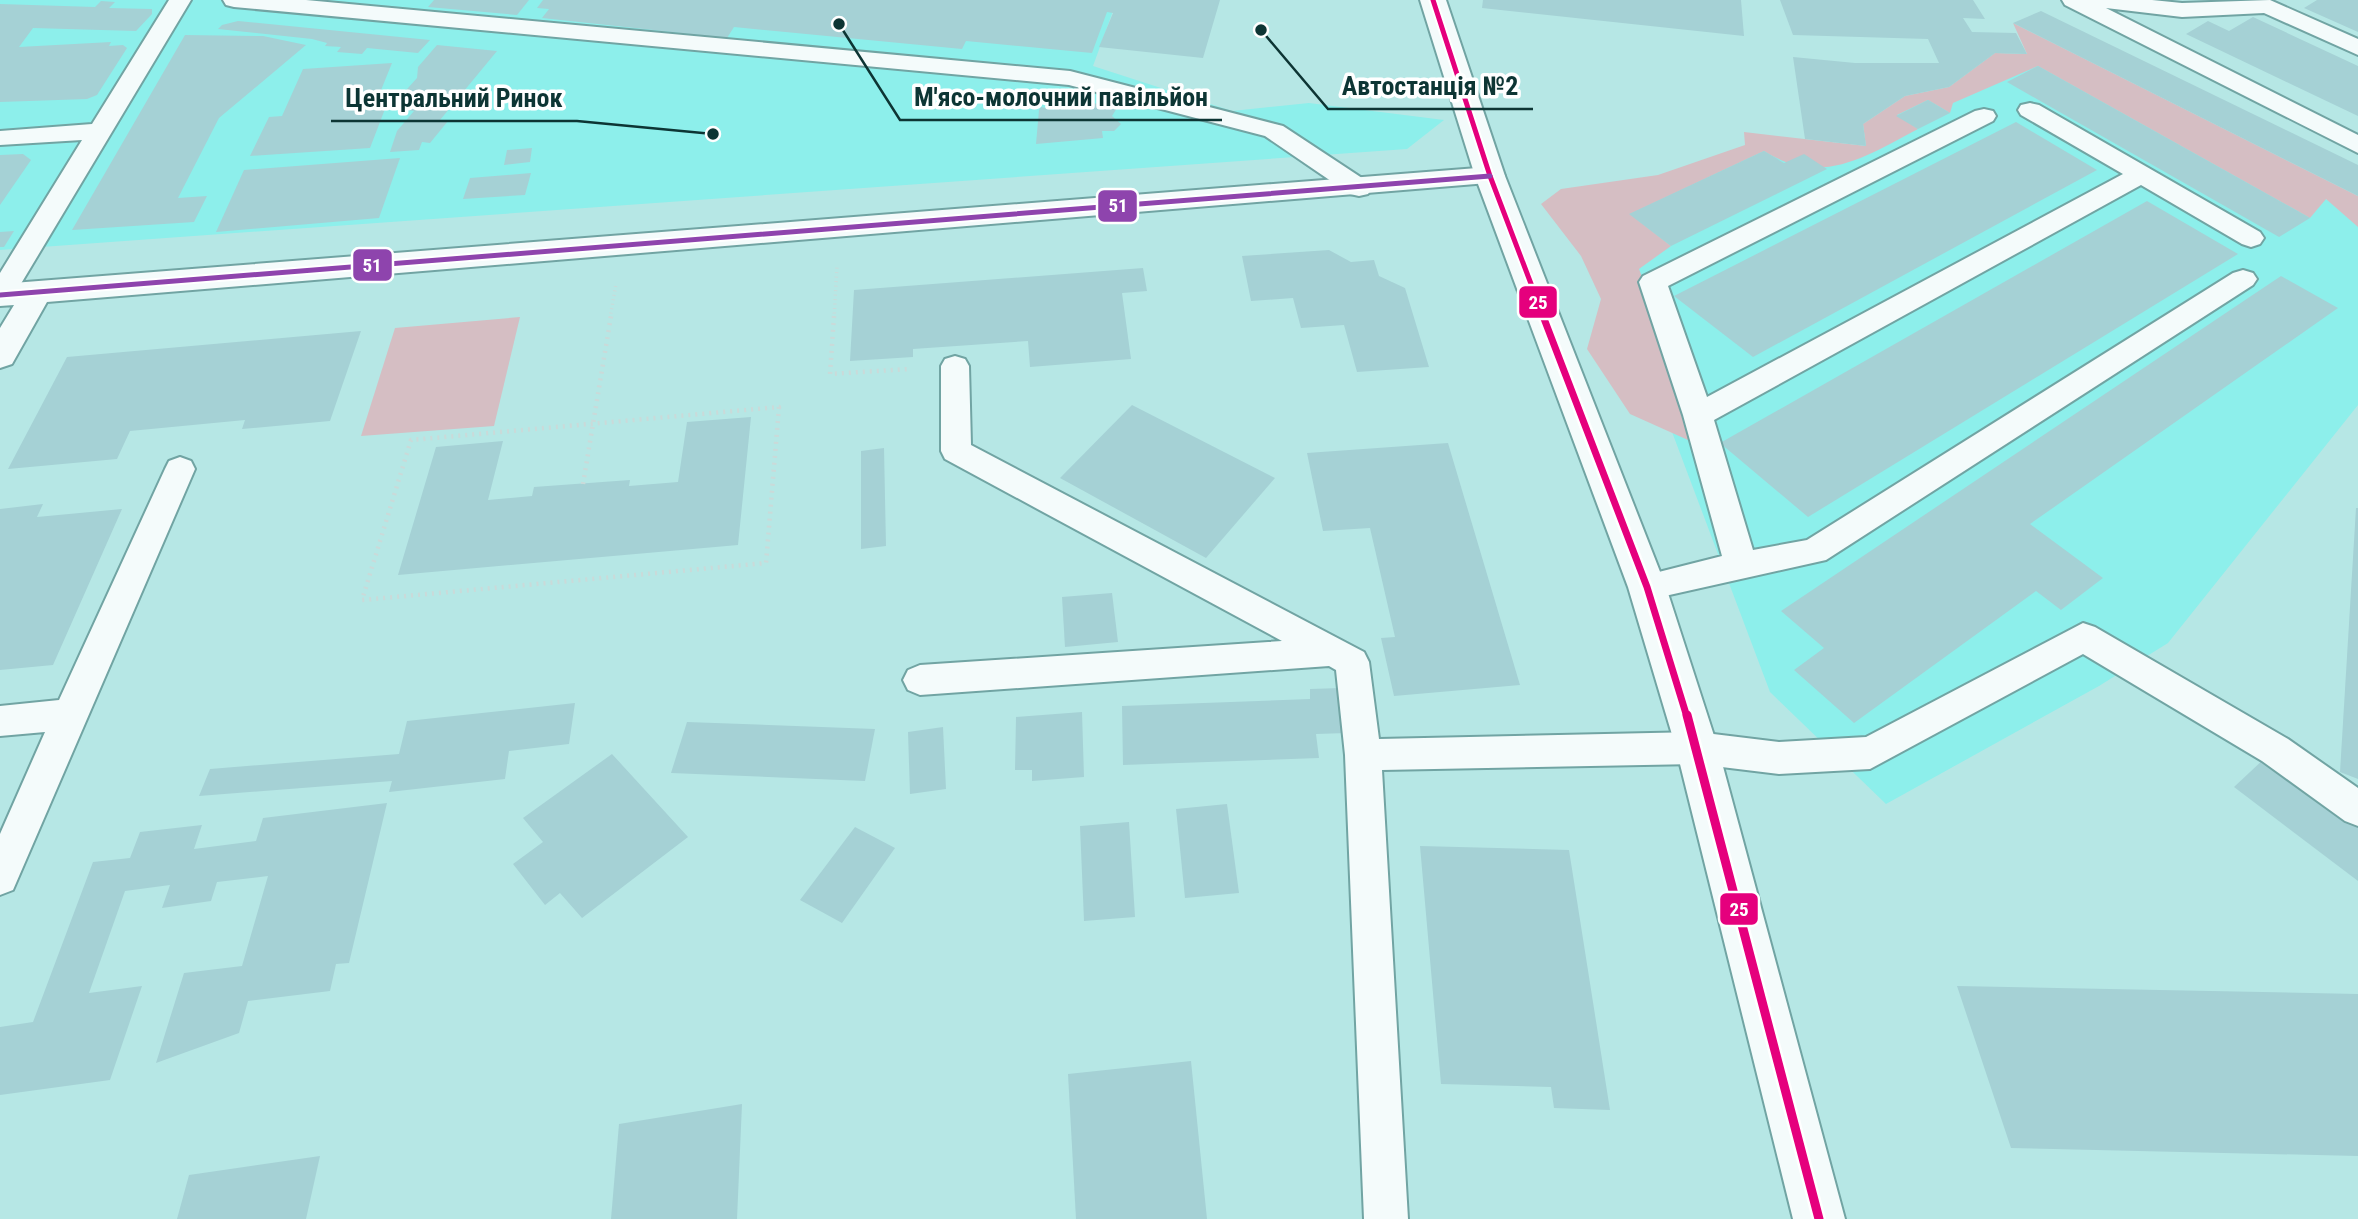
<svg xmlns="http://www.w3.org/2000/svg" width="2358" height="1219" font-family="'Roboto Condensed',sans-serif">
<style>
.built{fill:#8defeb}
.green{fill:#d5bec3}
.building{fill:#a5d1d5}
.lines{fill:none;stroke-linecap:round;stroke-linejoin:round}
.service-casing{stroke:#71a4a3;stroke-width:4}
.minor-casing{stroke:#71a4a3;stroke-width:4}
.tertiary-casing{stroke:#71a4a3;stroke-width:4}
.path-far1{stroke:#cadad9;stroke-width:3.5;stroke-dasharray:1 3.5;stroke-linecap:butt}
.path{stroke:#cadad9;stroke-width:4.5;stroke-dasharray:2 5;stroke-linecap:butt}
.service{fill:#f4fbfb;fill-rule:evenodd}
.minor{fill:#f4fbfb;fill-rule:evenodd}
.tertiary{fill:#f4fbfb;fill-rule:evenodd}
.bus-1-far2-casing{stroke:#fff;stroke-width:9}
.bus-1-far1-casing{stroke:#fff;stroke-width:12}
.bus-1-casing{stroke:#fff;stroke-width:14}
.bus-2-casing{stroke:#fff;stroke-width:9}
.bus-1-far2{stroke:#e5007d;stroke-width:5}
.bus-1-far1{stroke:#e5007d;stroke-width:7}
.bus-1{stroke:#e5007d;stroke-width:9}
.bus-2{stroke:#8e44ad;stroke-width:5}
.leader{fill:none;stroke:#0d3534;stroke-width:2.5}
.callout-dot{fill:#0d3534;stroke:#fff;stroke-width:2.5}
.callout-label{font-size:26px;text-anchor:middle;font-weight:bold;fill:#0d3534;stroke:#fff;stroke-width:7;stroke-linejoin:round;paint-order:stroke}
.line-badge{stroke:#fff;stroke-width:2.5}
.badge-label{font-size:19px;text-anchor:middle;font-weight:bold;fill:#fff}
</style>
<rect width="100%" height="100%" fill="#b6e7e5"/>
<g class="built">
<path d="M 0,0 L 1117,0 L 1093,66 L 1232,111 L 1309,103 L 1444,120 L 1407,149 L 0,250 Z"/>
<path d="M 1995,53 L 2027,54 L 2358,215 L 2358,405 L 2168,643 L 2099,686 L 1886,804 L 1770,692 L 1669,424 L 1606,213 L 1761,144 L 1866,146 L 1863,124 L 1949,87 Z"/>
</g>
<g class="green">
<path d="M 2013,23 L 2358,196 L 2358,227 L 2326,199 L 2310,218 L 2038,66 L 1953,103 L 1950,113 L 1928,100 L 1897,115 L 1918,129 C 1865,157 1821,187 1764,151 L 1630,214 L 1671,246 L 1639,269 L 1708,449 L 1630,414 L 1587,349 L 1601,299 L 1581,256 L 1541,204 L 1561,189 L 1658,175 L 1745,145 L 1744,132 L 1866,146 L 1863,124 L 1905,96 L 1949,87 L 1995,53 L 2027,54 Z"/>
<path d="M 520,317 L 494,426 L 361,436 L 395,328 Z"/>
</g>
<g class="building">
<path d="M 434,0 L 529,0 L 517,15 L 428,7 Z"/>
<path d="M 543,0 L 1220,0 L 1203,58 L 1099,47 L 1113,13 L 1107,12 L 1092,53 L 966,41 L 962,49 L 734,27 L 727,38 L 542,18 L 549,9 L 537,8 Z"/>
<path d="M 1483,0 L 1741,0 L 1744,36 L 1482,8 Z"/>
<path d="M 1780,0 L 1973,0 L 1985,19 L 1963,18 L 1972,32 L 2016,33 L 2027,54 L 1995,53 L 1949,87 L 1905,96 L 1863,124 L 1866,146 L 1805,139 L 1793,57 L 1855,63 L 1939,63 L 1928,39 L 1793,35 Z"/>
<path d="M 2317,0 L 2358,0 L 2358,32 L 2304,8 Z"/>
<path d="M 101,1 L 115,2 L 109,8 L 152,9 L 152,14 L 136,31 L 33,28 L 19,47 L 111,42 L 109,46 L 123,45 L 127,48 L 97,95 L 87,99 L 0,102 L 0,4 L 95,7 Z"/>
<path d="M 2041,11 L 2358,165 L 2358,196 L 2013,23 Z"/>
<path d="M 2253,17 L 2358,66 L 2358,116 L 2186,34 L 2208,21 L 2229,31 Z"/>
<path d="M 238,21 L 430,40 L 418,53 L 367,48 L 362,54 L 337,52 L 341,47 L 325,46 L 327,43 L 312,39 L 218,29 L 222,25 Z"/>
<path d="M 185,35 L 263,36 L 306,45 L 219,118 L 178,198 L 207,196 L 194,222 L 72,230 Z"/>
<path d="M 437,45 L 497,51 L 440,120 L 448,121 L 430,143 L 422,142 L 419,150 L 390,152 L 397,131 L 414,111 L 407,110 L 415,100 L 399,98 L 417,78 L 418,67 Z"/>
<path d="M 392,63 L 373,110 L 385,109 L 370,148 L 250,156 L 269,117 L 282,116 L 303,69 Z"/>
<path d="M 2038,66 L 2310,218 L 2279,237 L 2007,82 Z"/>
<path d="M 1065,97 L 1117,108 L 1112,116 L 1121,124 L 1114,131 L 1102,131 L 1103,138 L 1036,144 L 1039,110 L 1041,107 L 1054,110 Z"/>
<path d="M 1928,100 L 1950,113 L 1918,129 L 1896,116 Z"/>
<path d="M 2016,122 L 2097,170 L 1753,357 L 1674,296 Z"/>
<path d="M 532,148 L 530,162 L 504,165 L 507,150 Z"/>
<path d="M 1764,151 L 1784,163 L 1804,154 L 1827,169 L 1671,246 L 1629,214 Z"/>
<path d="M 23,154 L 31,160 L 0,205 L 0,155 Z"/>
<path d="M 400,158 L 379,218 L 216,232 L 244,170 Z"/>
<path d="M 531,173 L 525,195 L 463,199 L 470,178 Z"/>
<path d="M 2147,201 L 2238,254 L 1808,517 L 1720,443 Z"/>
<path d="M 14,231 L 4,247 L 0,247 L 0,232 Z"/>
<path d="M 1329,250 L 1351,262 L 1374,260 L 1379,276 L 1405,288 L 1429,367 L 1357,372 L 1344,325 L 1301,328 L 1293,298 L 1251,301 L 1242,256 Z"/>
<path d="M 1143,268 L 1147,291 L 1122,293 L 1131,359 L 1030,367 L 1028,341 L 913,349 L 913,357 L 850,361 L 854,290 Z"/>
<path d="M 2281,276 L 2338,308 L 2030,524 L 2103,578 L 2061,610 L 2036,591 L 1854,723 L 1794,670 L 1824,648 L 1781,611 Z"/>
<path d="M 361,331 L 330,421 L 242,429 L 245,420 L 130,431 L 117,459 L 8,469 L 67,357 Z"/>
<path d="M 1132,405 L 1275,478 L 1206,558 L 1060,478 Z"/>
<path d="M 751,417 L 738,545 L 398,575 L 436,447 L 503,441 L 488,500 L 532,496 L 534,487 L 630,480 L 629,486 L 678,482 L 687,422 Z"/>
<path d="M 1448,443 L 1520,685 L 1394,696 L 1381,638 L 1395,637 L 1370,528 L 1323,531 L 1307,453 Z"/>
<path d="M 884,448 L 886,546 L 861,549 L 861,451 Z"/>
<path d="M 43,504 L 37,517 L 122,509 L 53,665 L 0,670 L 0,509 Z"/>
<path d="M 2356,508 L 2358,508 L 2358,779 L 2340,772 Z"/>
<path d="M 1112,593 L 1118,642 L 1065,647 L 1062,597 Z"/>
<path d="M 1341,688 L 1347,733 L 1316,734 L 1319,758 L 1123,765 L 1122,706 L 1310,699 L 1310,689 Z"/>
<path d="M 575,703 L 569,744 L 509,751 L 505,779 L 389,792 L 392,781 L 199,796 L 210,769 L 399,754 L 407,721 Z"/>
<path d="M 1082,712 L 1084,777 L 1032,781 L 1032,770 L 1015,770 L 1016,717 Z"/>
<path d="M 687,722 L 875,729 L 865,781 L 671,773 Z"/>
<path d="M 943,727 L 946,789 L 910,794 L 908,732 Z"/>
<path d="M 612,754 L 688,837 L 582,918 L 560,893 L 545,905 L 513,864 L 543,842 L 523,818 Z"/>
<path d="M 2265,758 L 2358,827 L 2358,881 L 2234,787 Z"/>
<path d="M 387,803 L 349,963 L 336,964 L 330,991 L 248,1001 L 239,1033 L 156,1063 L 184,973 L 242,966 L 268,876 L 217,882 L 211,901 L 162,908 L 170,885 L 125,891 L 89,993 L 142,986 L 110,1080 L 0,1095 L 0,1027 L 33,1022 L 93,862 L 130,858 L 140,832 L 202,825 L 194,849 L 256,841 L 263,818 Z"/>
<path d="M 1227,804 L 1239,893 L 1185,898 L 1176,809 Z"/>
<path d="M 1129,822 L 1135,917 L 1084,921 L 1080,826 Z"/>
<path d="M 855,827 L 895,848 L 842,923 L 800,900 Z"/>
<path d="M 1420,846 L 1569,850 L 1610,1110 L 1554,1108 L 1551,1087 L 1441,1084 Z"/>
<path d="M 1957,986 L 2358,994 L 2358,1156 L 2011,1148 Z"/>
<path d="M 1191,1061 L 1207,1219 L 1076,1219 L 1068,1074 Z"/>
<path d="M 742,1104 L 737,1219 L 611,1219 L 619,1124 Z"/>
<path d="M 320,1156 L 306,1219 L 177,1219 L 189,1175 Z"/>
</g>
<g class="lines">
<g class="service-casing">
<g id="service">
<path d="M 169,0 L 191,0 L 10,302 L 0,304 L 0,273 L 82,140 L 0,145 L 0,131 L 92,124 Z"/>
<path d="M 223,0 L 306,0 L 1070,71 L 1283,126 L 1368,182 L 1372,188 L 1368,194 L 1359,196 L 1350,194 L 1265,136 L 1069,85 L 234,7 L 226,5 Z"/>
<path d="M 2062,0 L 2152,0 L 2182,3 L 2270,0 L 2358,39 L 2358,55 L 2264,13 L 2182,17 L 2106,8 L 2358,135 L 2358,153 L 2065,5 Z"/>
<path d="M 2030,103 L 2039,105 L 2260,232 L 2264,238 L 2260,244 L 2251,247 L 2242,244 L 2141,185 L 1714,420 L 1753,550 L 1807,540 L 2233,273 L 2243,270 L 2253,273 L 2257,279 L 2253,285 L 1826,560 L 1647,600 L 1635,596 L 1631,587 L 1635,578 L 1722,556 L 1683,415 L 1639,282 L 1643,276 L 1975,111 L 1984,109 L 1993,111 L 1996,116 L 1993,121 L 1668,286 L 1707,397 L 2123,174 L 2021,115 L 2018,110 L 2021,105 Z"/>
<path d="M 955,356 L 965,359 L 969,366 L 971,445 L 1364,652 L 1369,662 L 1379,739 L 1697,732 L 1779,742 L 1866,737 L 2083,623 L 2095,627 L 2288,739 L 2358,788 L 2358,826 L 2345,821 L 2262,761 L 2083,654 L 1870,769 L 1779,774 L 1697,764 L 1382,770 L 1408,1219 L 1364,1219 L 1345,755 L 1336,670 L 1329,666 L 920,695 L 908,690 L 903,680 L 908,670 L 920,665 L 1282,641 L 945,459 L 941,451 L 941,366 L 945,359 Z"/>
<path d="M 180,457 L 191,461 L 195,469 L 13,890 L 0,895 L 0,834 L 45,732 L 0,736 L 0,706 L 59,700 L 165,469 L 169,461 Z"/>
</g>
</g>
<g class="minor-casing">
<path id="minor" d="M 1490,167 L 1500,170 L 1505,176 L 1500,182 L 47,302 L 12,364 L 0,368 L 0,328 L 14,305 L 0,306 L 0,284 Z"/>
</g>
<g class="tertiary-casing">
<path id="tertiary" d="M 1420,0 L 1446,0 L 1505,176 L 1666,587 L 1718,748 L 1845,1219 L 1793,1219 L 1676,748 L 1628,587 L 1475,176 Z"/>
</g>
<g class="path-far1">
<path d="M 610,318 L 616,284"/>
<path d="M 834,318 L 837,266"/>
</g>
<g class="path">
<path d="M 834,316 L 830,374 L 909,369"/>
<path d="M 779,407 L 766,563 L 362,600 L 411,440 Z"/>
<path d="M 583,484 L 611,316"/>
</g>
<use href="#service" class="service"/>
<use href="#minor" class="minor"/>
<use href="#tertiary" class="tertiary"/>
<g class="bus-1-far2-casing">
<path id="bus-1-far2" d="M 1433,0 L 1490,176 L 1544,318"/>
</g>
<g class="bus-1-far1-casing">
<path id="bus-1-far1" d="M 1543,316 L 1647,587 L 1687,717"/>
</g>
<g class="bus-1-casing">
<path id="bus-1" d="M 1687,715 L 1819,1219"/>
</g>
<g class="bus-2-casing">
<path id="bus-2" d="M 0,295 L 1490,176"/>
</g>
<use href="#bus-1-far2" class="bus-1-far2"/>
<use href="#bus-1-far1" class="bus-1-far1"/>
<use href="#bus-1" class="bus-1"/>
<use href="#bus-2" class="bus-2"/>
</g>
<path class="leader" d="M1261 30L1328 109H1533M839 24L900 120H1222M713 134L577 121H331"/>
<g class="callout-dot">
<circle cx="1261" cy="30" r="7"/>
<circle cx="839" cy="24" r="7"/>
<circle cx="713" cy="134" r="7"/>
</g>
<g class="callout-label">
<text x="1430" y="95">Автостанція №2</text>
<text x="1061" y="106">М'ясо-молочний павільйон</text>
<text x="454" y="107">Центральний Ринок</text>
</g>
<g class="line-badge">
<rect x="1097" y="189" width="41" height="34" rx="7" fill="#8e44ad"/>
<rect x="352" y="248" width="41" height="34" rx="7" fill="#8e44ad"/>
<rect x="1518" y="285" width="40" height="34" rx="7" fill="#e5007d"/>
<rect x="1719" y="892" width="40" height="34" rx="7" fill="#e5007d"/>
</g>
<g class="badge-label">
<text x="1118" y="212">51</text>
<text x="372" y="272">51</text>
<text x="1538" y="309">25</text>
<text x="1739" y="916">25</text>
</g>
</svg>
